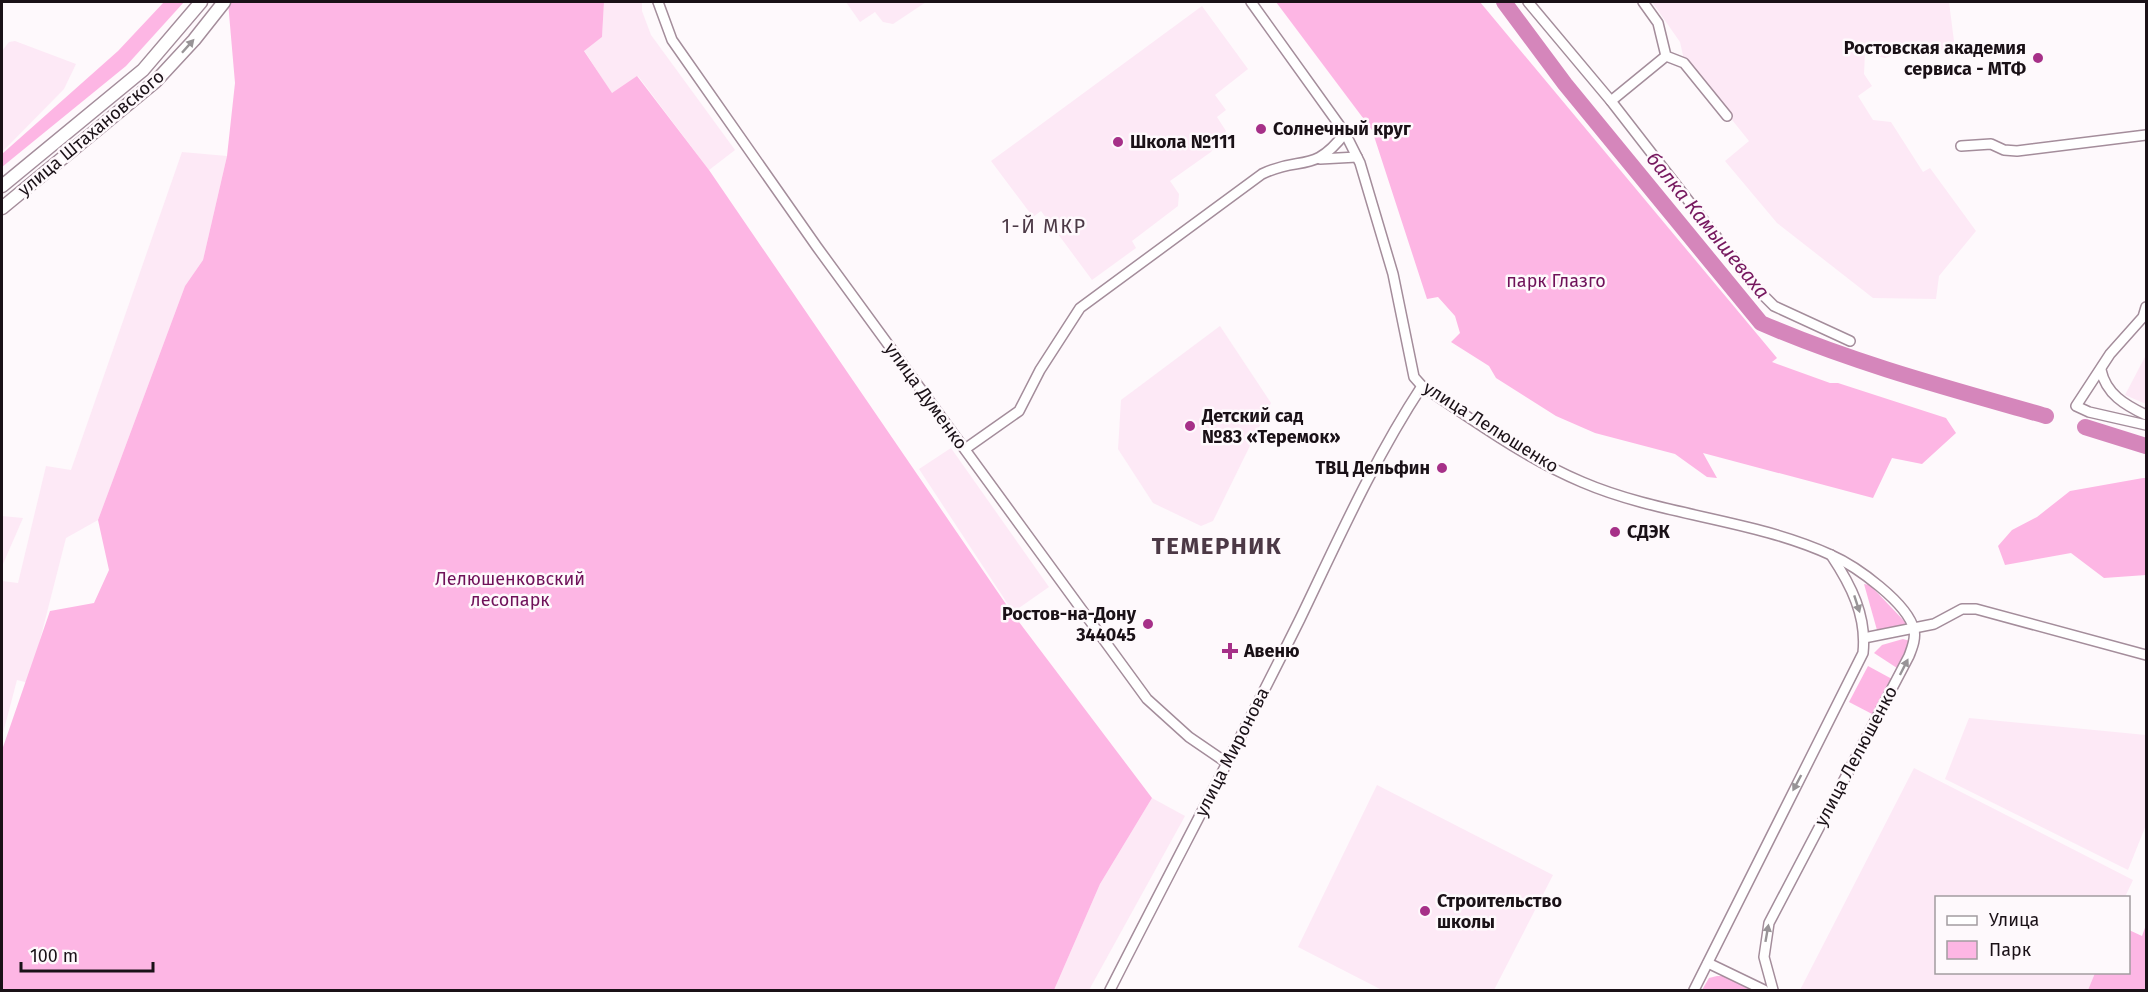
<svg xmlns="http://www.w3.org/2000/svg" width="2148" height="992" font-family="'Fira Sans',sans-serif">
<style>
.built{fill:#fde9f6}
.green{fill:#fdb6e4}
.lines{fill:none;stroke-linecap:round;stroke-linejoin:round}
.river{stroke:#d586bb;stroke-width:16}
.minor-casing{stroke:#a48d9b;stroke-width:12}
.major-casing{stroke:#a48d9b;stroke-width:15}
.minor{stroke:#fff;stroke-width:9}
.major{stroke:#fff;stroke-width:12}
.oneway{fill:#989497}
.poi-dot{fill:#a63088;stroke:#fef9fc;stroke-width:2}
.labels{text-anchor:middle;stroke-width:5;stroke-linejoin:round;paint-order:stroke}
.poi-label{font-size:18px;font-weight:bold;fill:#1a1117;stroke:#fef9fc;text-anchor:start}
.street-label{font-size:18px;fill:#1a1117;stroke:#fef9fc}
.park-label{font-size:18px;fill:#6f1159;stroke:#fef9fc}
.water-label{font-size:20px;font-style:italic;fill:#76185f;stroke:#fef9fc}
.neighbourhood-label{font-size:20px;letter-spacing:1.5px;fill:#4c3946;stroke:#fef9fc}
.district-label{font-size:24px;font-weight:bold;letter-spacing:1.5px;fill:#4c3946;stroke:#fef9fc}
</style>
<rect width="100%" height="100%" fill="#fef9fc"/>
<g class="built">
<path d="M 604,2 L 642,2 L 642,11 L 651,35 L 735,150 L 709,170 L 638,76 L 612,94 L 584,50 L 602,37 Z"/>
<path d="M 846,2 L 926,2 L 893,24 L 883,22 L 875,12 L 860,22 Z"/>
<path d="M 1652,2 L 1949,2 L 1955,49 L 1907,51 L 1885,58 L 1865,53 L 1864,74 L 1872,86 L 1858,96 L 1873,120 L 1891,122 L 1923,172 L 1930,168 L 1976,231 L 1939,276 L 1936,299 L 1873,298 L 1777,223 L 1725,161 L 1749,141 L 1684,60 L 1680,42 Z"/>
<path d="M 1202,6 L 1248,69 L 1215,95 L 1226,110 L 1217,117 L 1226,131 L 1211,152 L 1170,181 L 1179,194 L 1178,206 L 1132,241 L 1136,248 L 1092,280 L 1041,211 L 1033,217 L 991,161 Z"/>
<path d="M 15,41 L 76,64 L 64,89 L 2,152 L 2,51 L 9,42 Z"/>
<path d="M 182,152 L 227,156 L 203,260 L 185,286 L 98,520 L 66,538 L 29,683 L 17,680 L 2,737 L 2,581 L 18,583 L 46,466 L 71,470 Z"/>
<path d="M 1220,326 L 1271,403 L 1213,521 L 1201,526 L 1153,503 L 1118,449 L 1121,400 Z"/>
<path d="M 2146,355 L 2146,404 L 2125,395 Z"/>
<path d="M 951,448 L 1049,587 L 1013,612 L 919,469 Z"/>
<path d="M 2,516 L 23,518 L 3,564 L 2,564 Z"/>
<path d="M 1969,718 L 2146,735 L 2146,825 L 2128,870 L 1945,779 Z"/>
<path d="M 1914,768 L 2133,880 L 2125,897 L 1936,898 L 1936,972 L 2095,973 L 2088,990 L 1800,990 Z"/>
<path d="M 1377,785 L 1553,875 L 1494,990 L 1382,990 L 1298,947 Z"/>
<path d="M 1152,798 L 1185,816 L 1089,990 L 1054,990 L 1100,884 Z"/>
</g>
<g class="green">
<path d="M 164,2 L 184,2 L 126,66 L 2,167 L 2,154 L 118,51 Z"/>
<path d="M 228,2 L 604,2 L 602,37 L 584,51 L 612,93 L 637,76 L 709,170 L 1010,610 L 1152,798 L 1100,884 L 1054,990 L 2,990 L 2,750 L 50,611 L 94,603 L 109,570 L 98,520 L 185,286 L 203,260 L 227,156 L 235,83 Z"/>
<path d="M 1276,2 L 1480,2 L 1777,358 L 1772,362 L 1830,383 L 1838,383 L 1946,418 L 1956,433 L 1922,464 L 1892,458 L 1873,498 L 1703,453 L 1717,478 L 1707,477 L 1675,454 L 1595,433 L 1556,416 L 1496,378 L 1489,366 L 1451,342 L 1460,333 L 1455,316 L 1438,297 L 1427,299 L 1372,130 Z"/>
<path d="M 2143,478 L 2146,478 L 2146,575 L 2104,578 L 2071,553 L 2005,565 L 1998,546 L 2012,530 L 2037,517 L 2070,491 Z"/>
<path d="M 1864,584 L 1870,585 L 1907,624 L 1877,630 Z"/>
<path d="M 1903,639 L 1910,641 L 1897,668 L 1874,653 L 1882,645 Z"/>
<path d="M 1868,666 L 1892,679 L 1874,715 L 1849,702 Z"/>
<path d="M 2146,925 L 2146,990 L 2088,990 L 2095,973 L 2128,972 L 2129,930 L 2142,936 Z"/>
<path d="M 1717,976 L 1725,976 L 1751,990 L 1702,990 L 1709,978 Z"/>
</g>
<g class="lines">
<g class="river">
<path d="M 1504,2 L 1565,84 L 1761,323 C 1853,363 1951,389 2046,416"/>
<path d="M 2085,427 L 2146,446"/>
</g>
<g class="minor-casing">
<g id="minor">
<path d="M 658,2 L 672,40 L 817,247 L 1147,699 L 1189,737 L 1227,763"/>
<path d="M 1251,2 L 1345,133 L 1360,163 L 1393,274 L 1414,377 L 1422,386 C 1473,420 1525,458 1582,482 C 1661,516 1753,519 1831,555 C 1856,566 1908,603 1914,630 C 1916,639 1912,648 1909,656 L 1769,923 L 1764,957 L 1773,990"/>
<path d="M 1528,2 L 1611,101 L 1757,289 L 1774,306 L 1850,341"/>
<path d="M 1643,2 L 1658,23 L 1666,56 L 1684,63 L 1727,116"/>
<path d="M 1611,101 L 1666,56"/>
<path d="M 1961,146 L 1991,144 L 2004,150 L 2017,151 L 2146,135"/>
<path d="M 1320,159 L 1357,157"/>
<path d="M 2146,307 L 2143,317 L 2110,354 L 2076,406 L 2089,412 L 2146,425"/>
<path d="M 2101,370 C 2106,394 2125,405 2146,415"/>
<path d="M 965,449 L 1019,411 L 1040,370 L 1080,308 L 1262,174 C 1301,155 1313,175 1345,133"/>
<path d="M 1864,638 L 1934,624 L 1962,609 L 1976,609 L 2146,655"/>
<path d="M 1708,963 L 1764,990"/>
<path d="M 1110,990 C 1173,866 1238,744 1300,619 C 1338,540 1374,459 1422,386"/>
<path d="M 1694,990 L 1863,653 C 1867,616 1851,585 1831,555"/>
</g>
</g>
<g class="major-casing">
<g id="major">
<path d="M 2,186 L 143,70 L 201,2"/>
<path d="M 2,208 L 156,81 L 194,40 L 224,2"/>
</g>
</g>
<use href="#minor" class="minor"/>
<use href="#major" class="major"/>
</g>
<defs><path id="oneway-solid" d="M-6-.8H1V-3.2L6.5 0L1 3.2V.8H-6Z" transform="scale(1.5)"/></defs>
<g class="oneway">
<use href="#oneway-solid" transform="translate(188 46) rotate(-48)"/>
<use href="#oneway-solid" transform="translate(1857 604) rotate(72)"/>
<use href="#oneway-solid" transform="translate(1904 667) rotate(-63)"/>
<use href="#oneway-solid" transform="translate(1797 783) rotate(118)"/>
<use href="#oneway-solid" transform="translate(1767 933) rotate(-80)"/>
</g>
<g class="poi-dot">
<circle cx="2038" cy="58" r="6"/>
<circle cx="1261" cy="129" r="6"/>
<circle cx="1118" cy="142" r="6"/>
<circle cx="1190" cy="426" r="6"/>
<circle cx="1442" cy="468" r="6"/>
<circle cx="1615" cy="532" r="6"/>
<circle cx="1148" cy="624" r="6"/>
<path d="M1227 642h6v6h6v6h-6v6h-6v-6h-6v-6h6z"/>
<circle cx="1425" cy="911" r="6"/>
</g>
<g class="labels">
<g class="poi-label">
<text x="2026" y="54" text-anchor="end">Ростовская академия<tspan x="2026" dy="21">сервиса - МТФ</tspan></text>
<text x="1273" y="135">Солнечный круг</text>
<text x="1130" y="148">Школа №111</text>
<text x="1202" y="422">Детский сад<tspan x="1202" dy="21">№83 «Теремок»</tspan></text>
<text x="1430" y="474" text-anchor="end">ТВЦ Дельфин</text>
<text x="1627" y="538">СДЭК</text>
<text x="1136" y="620" text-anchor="end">Ростов-на-Дону<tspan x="1136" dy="21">344045</tspan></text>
<text x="1244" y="657">Авеню</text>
<text x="1437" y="907">Строительство<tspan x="1437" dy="21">школы</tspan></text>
</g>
<g class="street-label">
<text transform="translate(91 133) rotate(-40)" y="6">улица Штахановского</text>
<text transform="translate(926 396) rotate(54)" y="6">улица Думенко</text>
<text transform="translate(1491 427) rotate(32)" y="6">улица Лелюшенко</text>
<text transform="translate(1232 752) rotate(-63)" y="6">улица Миронова</text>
<text transform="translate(1856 756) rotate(-62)" y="6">улица Лелюшенко</text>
</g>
<g class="park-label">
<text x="1556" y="287">парк Глазго</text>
<text x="510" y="585">Лелюшенковский<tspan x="510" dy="21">лесопарк</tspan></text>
</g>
<g class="water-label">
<text transform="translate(1708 225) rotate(51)" y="7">балка Камышеваха</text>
</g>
<g class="neighbourhood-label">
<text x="1044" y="233">1-Й МКР</text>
</g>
<g class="district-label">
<text x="1217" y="554">ТЕМЕРНИК</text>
</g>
</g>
<rect width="2148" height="992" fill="none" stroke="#1a1117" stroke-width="6"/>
<rect x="1935" y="896" width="195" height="78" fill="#fef9fc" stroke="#a39ca0" stroke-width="1.5"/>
<rect x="1947" y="916" width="30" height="9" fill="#ffffff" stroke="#a39ca0" stroke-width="1.5"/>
<text x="1989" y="926" font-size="18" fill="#1a1117">Улица</text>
<rect x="1947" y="941" width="30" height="18" fill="#fdb6e4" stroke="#a39ca0" stroke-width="1.5"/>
<text x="1989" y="956" font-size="18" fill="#1a1117">Парк</text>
<path d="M21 962v9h132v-9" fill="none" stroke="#1a1117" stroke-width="3"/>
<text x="30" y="962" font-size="18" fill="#1a1117" stroke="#fef9fc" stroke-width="4.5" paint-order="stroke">100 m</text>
</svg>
